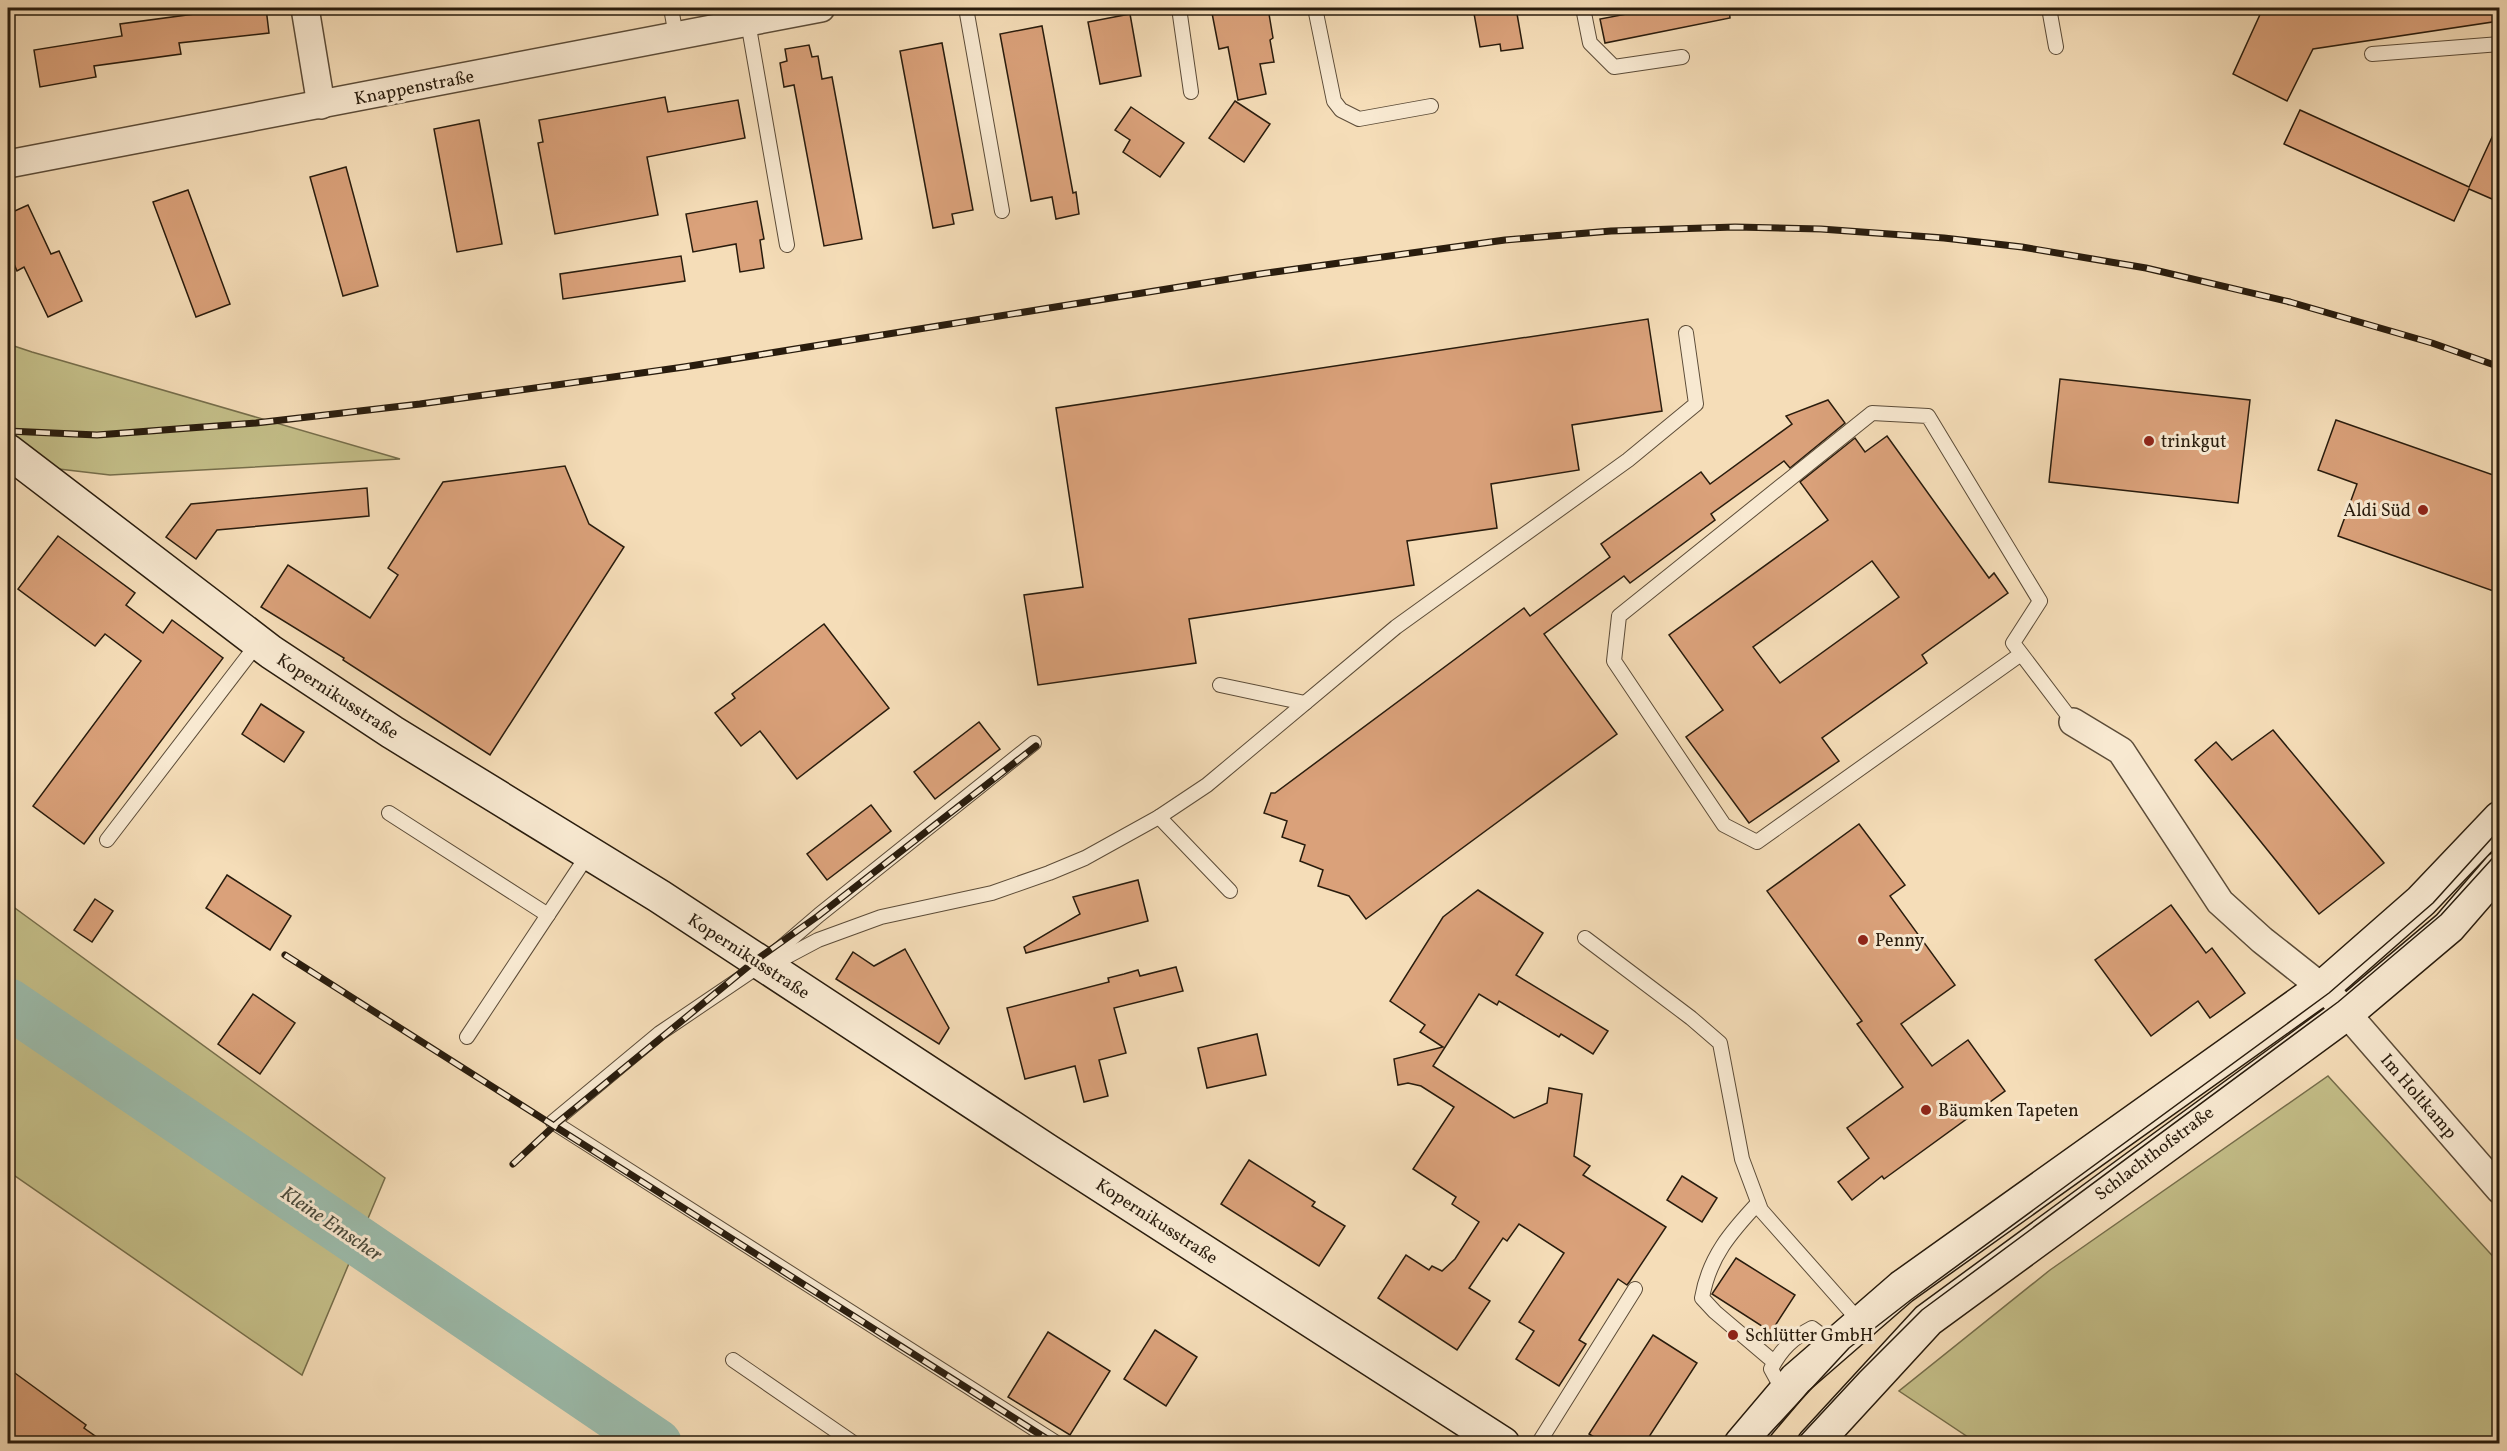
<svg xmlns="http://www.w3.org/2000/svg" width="2507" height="1451" font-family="Vollkorn,serif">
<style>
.green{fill:#c4bf89;stroke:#766e4b;stroke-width:1.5}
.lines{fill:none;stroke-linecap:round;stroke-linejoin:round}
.river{stroke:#9cbcac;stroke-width:50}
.building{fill:#daa17a;stroke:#291c0d;stroke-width:1.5;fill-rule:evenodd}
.lane-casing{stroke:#5c4c38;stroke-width:16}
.street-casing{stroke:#5c4c38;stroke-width:30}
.secondary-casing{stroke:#291c0d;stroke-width:36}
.lane{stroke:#f8e9d1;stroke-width:14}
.street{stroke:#f8e9d1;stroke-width:27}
.secondary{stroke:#f8e9d1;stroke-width:33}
.tram{stroke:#291c0d;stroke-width:1.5}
.rail-casing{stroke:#291c0d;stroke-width:7}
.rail{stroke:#f8e9d1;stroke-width:4.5;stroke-dasharray:14;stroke-linecap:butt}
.poi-dot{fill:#8f2418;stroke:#f8e9d1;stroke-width:2}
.labels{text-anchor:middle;stroke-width:6;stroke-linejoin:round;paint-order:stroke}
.street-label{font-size:18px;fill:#291c0d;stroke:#f8e9d1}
.poi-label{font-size:18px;fill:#291c0d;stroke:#f8e9d1;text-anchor:start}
.water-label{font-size:20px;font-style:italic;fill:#4c4c3d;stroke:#f8e9d1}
</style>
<rect width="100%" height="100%" fill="#f5ddb8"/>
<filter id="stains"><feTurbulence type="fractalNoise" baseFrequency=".00333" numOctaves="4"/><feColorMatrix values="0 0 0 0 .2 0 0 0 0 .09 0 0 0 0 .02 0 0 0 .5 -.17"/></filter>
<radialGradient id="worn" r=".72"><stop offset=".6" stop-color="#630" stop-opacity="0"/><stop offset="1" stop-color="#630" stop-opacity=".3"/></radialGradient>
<g class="green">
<path d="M 8,344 L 32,352 L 400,459 L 110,475 L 8,463 Z"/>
<path d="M 8,903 L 385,1178 L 302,1375 L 8,1171 Z"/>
<path d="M 2328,1076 L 2499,1263 L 2499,1443 L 1977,1443 L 1899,1391 L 2050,1270 Z"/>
</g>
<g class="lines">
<path class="river" d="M 8,1003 L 657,1444"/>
</g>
<g class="building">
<path d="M 209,8 L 266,8 L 269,33 L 179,43 L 181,54 L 94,66 L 96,77 L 40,87 L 34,50 L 122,36 L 120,24 L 209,12 Z"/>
<path d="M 1211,8 L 1268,8 L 1273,38 L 1270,40 L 1274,62 L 1260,64 L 1266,94 L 1238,100 L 1228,47 L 1219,49 Z"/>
<path d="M 1473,8 L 1516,8 L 1523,48 L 1501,51 L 1500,44 L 1480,47 Z"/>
<path d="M 1658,8 L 1729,8 L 1730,18 L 1605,43 L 1600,19 Z"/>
<path d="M 2263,8 L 2499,8 L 2499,21 L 2313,49 L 2287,101 L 2233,74 Z"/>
<path d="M 1130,14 L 1141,76 L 1100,84 L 1088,22 Z"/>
<path d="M 1042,26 L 1073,193 L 1076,192 L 1079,214 L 1056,219 L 1052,197 L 1031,201 L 1000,34 Z"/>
<path d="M 942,43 L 973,210 L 952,214 L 954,224 L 933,228 L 900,51 Z"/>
<path d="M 809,45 L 812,57 L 818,56 L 822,79 L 832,77 L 862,239 L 824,246 L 794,85 L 784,87 L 780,63 L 787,61 L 785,49 Z"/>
<path d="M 665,97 L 668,112 L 738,100 L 745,138 L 647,157 L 658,215 L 555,234 L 538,143 L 543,142 L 539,120 Z"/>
<path d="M 1235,101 L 1270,124 L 1244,162 L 1209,138 Z"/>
<path d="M 1131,107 L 1184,143 L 1160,177 L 1123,152 L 1130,140 L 1115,130 Z"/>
<path d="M 2300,110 L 2469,187 L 2499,122 L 2499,202 L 2469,189 L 2454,221 L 2284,144 Z"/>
<path d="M 479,120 L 502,244 L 457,252 L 434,129 Z"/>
<path d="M 346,167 L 378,286 L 343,296 L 310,177 Z"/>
<path d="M 188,190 L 230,304 L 196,317 L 153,202 Z"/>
<path d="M 757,201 L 764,239 L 760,240 L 764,268 L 740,272 L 736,244 L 693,252 L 686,214 Z"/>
<path d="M 28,205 L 51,254 L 59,251 L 82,301 L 48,317 L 24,267 L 17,271 L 8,250 L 8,214 Z"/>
<path d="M 681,256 L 685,281 L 563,299 L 560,274 Z"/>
<path d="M 1648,319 L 1662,411 L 1572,425 L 1579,470 L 1491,484 L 1497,528 L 1407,541 L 1414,585 L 1189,619 L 1196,663 L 1038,685 L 1024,595 L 1083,587 L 1056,408 Z"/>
<path d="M 2060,379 L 2250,400 L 2238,503 L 2049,482 Z"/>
<path d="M 1828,400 L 1845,423 L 1790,468 L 1784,461 L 1711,514 L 1715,520 L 1630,583 L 1624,576 L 1544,634 L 1617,734 L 1366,919 L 1349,896 L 1318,886 L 1323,870 L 1300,861 L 1305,845 L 1282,837 L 1287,821 L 1264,813 L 1271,793 L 1275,793 L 1524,608 L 1530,616 L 1610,557 L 1601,544 L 1701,472 L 1710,484 L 1792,424 L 1786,416 Z"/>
<path d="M 2336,420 L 2499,477 L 2499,593 L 2338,536 L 2357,484 L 2318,470 Z"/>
<path d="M 1887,436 L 1989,578 L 1994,573 L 2008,593 L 1922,655 L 1927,663 L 1822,738 L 1839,761 L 1749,823 L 1686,737 L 1723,710 L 1669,635 L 1828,520 L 1800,482 L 1855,438 L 1865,452 ZM 1872,561 L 1899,597 L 1780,683 L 1753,647 Z"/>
<path d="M 565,466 L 589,524 L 624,547 L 490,755 L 343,660 L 344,658 L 261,607 L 288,565 L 370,618 L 398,575 L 388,568 L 443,482 Z"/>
<path d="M 367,488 L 369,516 L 217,530 L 196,559 L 166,537 L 191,504 Z"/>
<path d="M 58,536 L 135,593 L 126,605 L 163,633 L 172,620 L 223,658 L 84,844 L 33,806 L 141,661 L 105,634 L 95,646 L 18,589 Z"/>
<path d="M 824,624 L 889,708 L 797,779 L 760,731 L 741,746 L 715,713 L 735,698 L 732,694 Z"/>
<path d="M 261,704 L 304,732 L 284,762 L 242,734 Z"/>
<path d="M 979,722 L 1000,749 L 935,799 L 914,772 Z"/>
<path d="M 2273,730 L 2384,863 L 2319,914 L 2195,760 L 2216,742 L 2232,760 Z"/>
<path d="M 871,805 L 891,831 L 827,880 L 807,854 Z"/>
<path d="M 1859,824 L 1905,885 L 1890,896 L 1955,985 L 1901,1024 L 1932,1066 L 1968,1040 L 2005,1091 L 1884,1179 L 1882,1176 L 1852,1200 L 1838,1182 L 1869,1158 L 1847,1128 L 1903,1087 L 1857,1024 L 1862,1021 L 1767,891 Z"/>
<path d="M 227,875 L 291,916 L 270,950 L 206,908 Z"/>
<path d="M 1138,880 L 1148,921 L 1026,953 L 1024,947 L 1080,914 L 1073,897 Z"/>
<path d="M 1478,890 L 1543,933 L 1516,975 L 1608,1031 L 1593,1054 L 1561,1034 L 1559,1037 L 1499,1001 L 1497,1005 L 1479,994 L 1433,1066 L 1514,1118 L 1547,1103 L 1549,1088 L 1582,1094 L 1574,1156 L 1590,1166 L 1583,1175 L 1666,1227 L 1630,1281 L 1627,1285 L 1618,1279 L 1579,1340 L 1586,1344 L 1559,1386 L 1516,1359 L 1534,1331 L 1519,1322 L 1564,1253 L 1519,1224 L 1507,1241 L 1503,1238 L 1469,1288 L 1490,1301 L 1457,1350 L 1378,1298 L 1406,1255 L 1429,1270 L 1432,1266 L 1442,1271 L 1455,1259 L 1479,1222 L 1452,1204 L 1456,1197 L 1413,1169 L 1454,1107 L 1421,1086 L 1408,1083 L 1398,1085 L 1394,1059 L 1443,1047 L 1420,1032 L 1425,1025 L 1390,1001 L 1443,917 Z"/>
<path d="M 95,899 L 113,911 L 92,942 L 74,930 Z"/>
<path d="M 2171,905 L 2206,953 L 2212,948 L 2245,993 L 2210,1018 L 2198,1001 L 2151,1036 L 2095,960 Z"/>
<path d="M 905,949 L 949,1028 L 939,1044 L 836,979 L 853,952 L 874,966 Z"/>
<path d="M 1176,967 L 1183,991 L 1114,1008 L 1126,1053 L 1099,1060 L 1108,1096 L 1084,1102 L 1075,1066 L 1025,1079 L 1007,1008 L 1109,982 L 1108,978 L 1124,974 L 1138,970 L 1140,976 Z"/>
<path d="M 253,994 L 295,1023 L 260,1074 L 218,1044 Z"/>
<path d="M 1257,1034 L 1266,1075 L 1207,1088 L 1198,1048 Z"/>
<path d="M 1249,1160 L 1315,1202 L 1312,1206 L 1345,1226 L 1319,1266 L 1221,1204 Z"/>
<path d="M 1682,1176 L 1717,1198 L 1702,1222 L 1667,1200 Z"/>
<path d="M 1736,1258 L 1795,1295 L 1771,1332 L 1712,1294 Z"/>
<path d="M 1155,1330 L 1197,1357 L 1166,1406 L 1124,1379 Z"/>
<path d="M 1048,1332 L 1110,1371 L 1070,1435 L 1008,1397 Z"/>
<path d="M 1653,1335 L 1697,1363 L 1645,1443 L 1604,1443 L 1589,1434 Z"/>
<path d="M 8,1368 L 86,1425 L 84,1428 L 105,1443 L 8,1443 Z"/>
</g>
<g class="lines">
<g class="lane-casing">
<g id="lane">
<path d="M 671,8 L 676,36"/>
<path d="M 966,8 L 1002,211"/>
<path d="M 1179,8 L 1191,92"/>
<path d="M 1315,8 L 1334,101 L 1341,110 L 1359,119 L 1431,106"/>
<path d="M 1583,8 L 1590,43 L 1614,67 L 1682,57"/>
<path d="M 2049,8 L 2056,47"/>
<path d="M 748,22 L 787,245"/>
<path d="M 2372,54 L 2500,44"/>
<path d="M 2021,654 L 1757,842 L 1724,825 L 1614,661 L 1619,616 L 1872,413 L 1928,416 L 2040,601 L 2013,643 L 2073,722"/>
<path d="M 1220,685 L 1305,703"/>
<path d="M 1034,743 L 819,915 L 762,964 L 660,1033 L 553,1122 L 1058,1444"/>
<path d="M 389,813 L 548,915"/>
<path d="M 1159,817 L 1230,891"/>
<path d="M 107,840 L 258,643"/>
<path d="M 1585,938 L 1691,1018 L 1720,1043 L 1742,1159 L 1761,1210 L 1861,1323"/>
<path d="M 769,966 L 818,940 L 881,917 L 992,893 L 1049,873 L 1085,858 L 1159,817 L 1207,785 L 1396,627 L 1628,460 L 1696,404 L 1686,333"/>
<path d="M 467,1037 L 589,853"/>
<path d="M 1758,1203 C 1731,1232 1709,1257 1702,1298 L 1715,1312 L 1774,1362"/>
<path d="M 733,1360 L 855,1444"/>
<path d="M 1783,1391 L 1771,1369 C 1781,1349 1793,1338 1812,1328 L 1820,1334 L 1831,1348"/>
<path d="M 1538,1444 L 1635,1289"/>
</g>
</g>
<g class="street-casing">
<g id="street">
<path d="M 305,8 L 321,105"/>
<path d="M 8,164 L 821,8"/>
<path d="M 2073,722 L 2121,751 L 2220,902 L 2262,940 L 2329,993 L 2500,1190"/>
</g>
</g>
<g class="secondary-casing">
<g id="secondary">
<path d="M 8,451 L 271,652 L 392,732 L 659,896 L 1046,1150 L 1503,1444"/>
<path d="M 1741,1444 L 1796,1379 L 1902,1287 L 2323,987 L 2421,901 L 2500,818"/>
<path d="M 1814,1444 L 1928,1320 L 2347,1013 L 2449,927 L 2500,868"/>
</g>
</g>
<use href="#lane" class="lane"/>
<use href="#street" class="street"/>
<use href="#secondary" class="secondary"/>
<g class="tram">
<path d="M 1760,1444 L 1849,1348 L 1912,1299 L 2329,993 L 2433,903 L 2500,829"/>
<path d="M 1793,1444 L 1860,1372 L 1922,1310 L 2338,1002 L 2441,915 L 2500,850"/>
</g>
<g class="rail-casing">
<g id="rail">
<path d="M 8,431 L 97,435 L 256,423 L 420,404 L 684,367 L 1260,274 L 1505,240 L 1611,231 L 1735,227 L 1821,229 L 1944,238 L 2022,247 L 2146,268 L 2290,302 L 2432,343 L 2500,367"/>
<path d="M 285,955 L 1055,1444"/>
<path d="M 513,1164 L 556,1124 L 756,960 L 818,916 L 1036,746"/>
</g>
</g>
<use href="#rail" class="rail"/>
</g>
<g class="poi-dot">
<circle cx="2149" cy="441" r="6"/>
<circle cx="2423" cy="510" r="6"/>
<circle cx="1863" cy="940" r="6"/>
<circle cx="1926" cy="1110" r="6"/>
<circle cx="1733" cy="1335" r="6"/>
</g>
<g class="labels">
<g class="street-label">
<text transform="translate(414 87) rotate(-11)" y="6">Knappenstraße</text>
<text transform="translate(338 696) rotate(33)" y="6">Kopernikusstraße</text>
<text transform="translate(749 956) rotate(33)" y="6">Kopernikusstraße</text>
<text transform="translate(2419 1096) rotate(49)" y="6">Im Holtkamp</text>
<text transform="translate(2154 1153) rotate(-37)" y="6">Schlachthofstraße</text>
<text transform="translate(1157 1221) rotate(33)" y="6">Kopernikusstraße</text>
</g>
<g class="poi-label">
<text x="2161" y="447">trinkgut</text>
<text x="2411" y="516" text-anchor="end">Aldi Süd</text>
<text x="1875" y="946">Penny</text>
<text x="1938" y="1116">Bäumken Tapeten</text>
<text x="1745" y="1341">Schlütter GmbH</text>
</g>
<g class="water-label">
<text transform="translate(332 1223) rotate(34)" y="7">Kleine Emscher</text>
</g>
</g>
<rect width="2507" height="1451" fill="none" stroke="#f5ddb8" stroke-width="30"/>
<rect x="9" y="9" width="2489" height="1433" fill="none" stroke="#291c0d" stroke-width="3"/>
<rect x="15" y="15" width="2477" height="1421" fill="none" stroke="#291c0d" stroke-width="1.5"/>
<rect width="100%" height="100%" filter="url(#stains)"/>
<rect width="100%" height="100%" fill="url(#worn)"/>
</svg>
